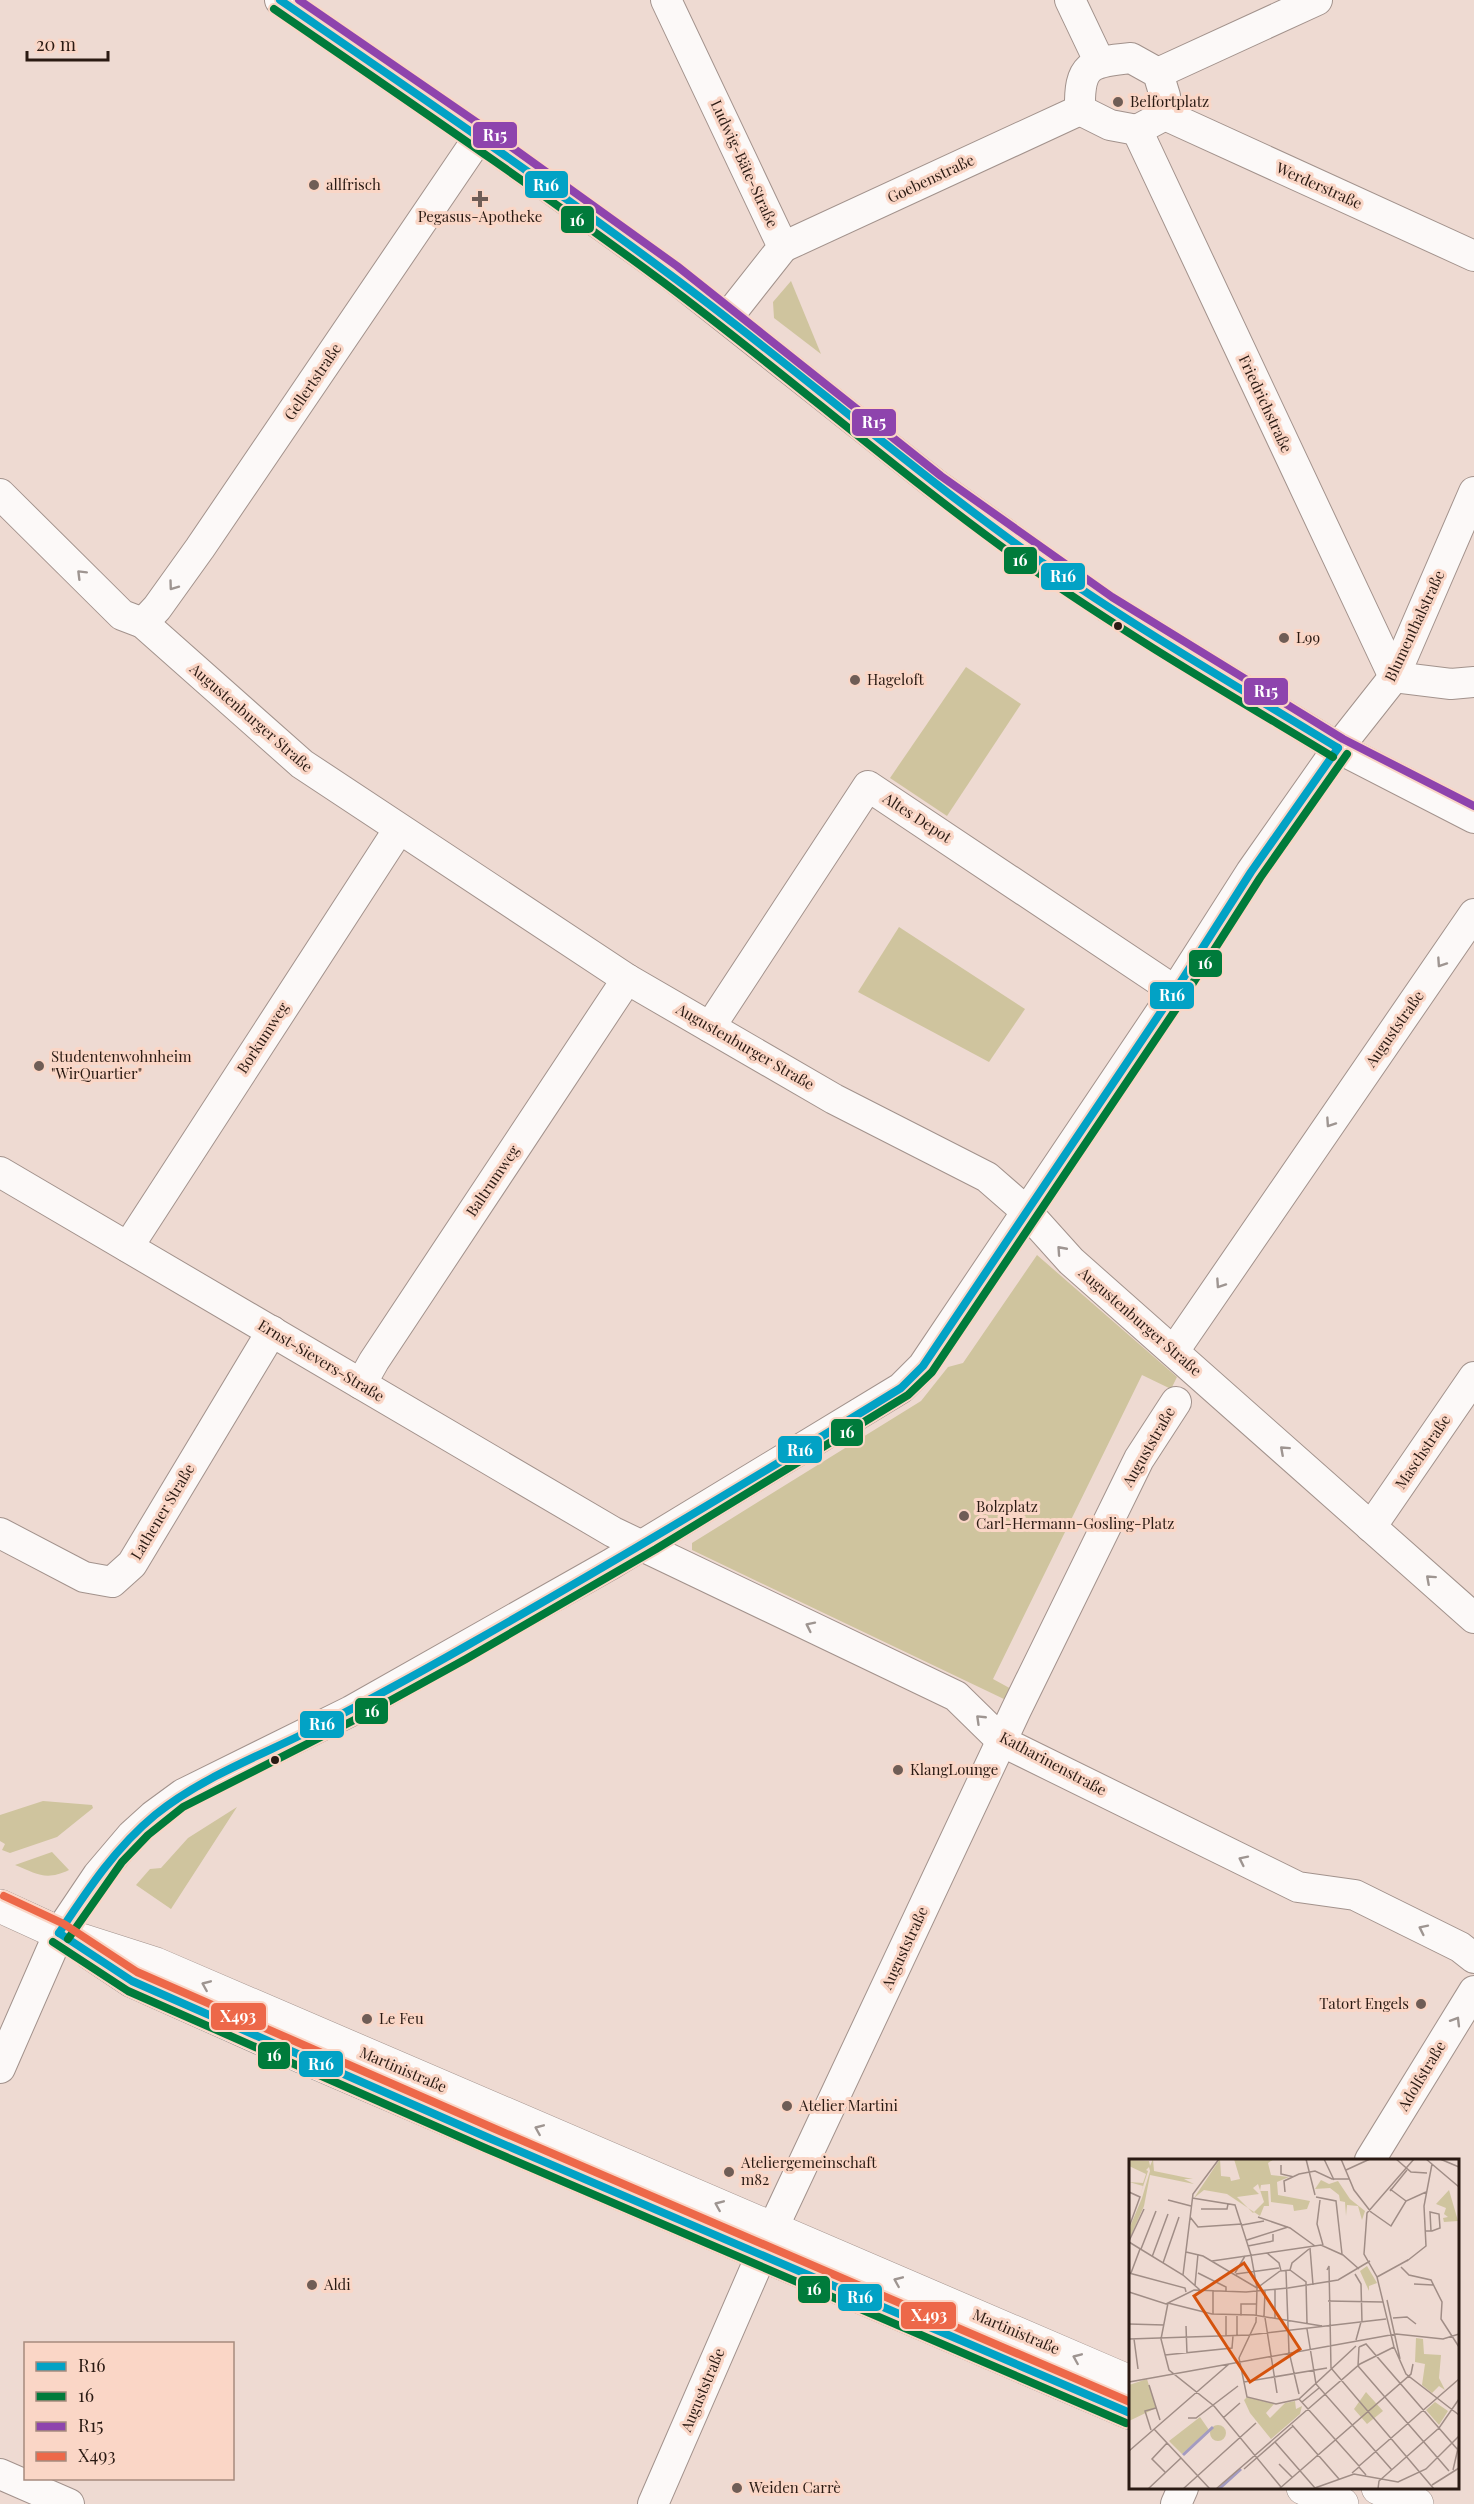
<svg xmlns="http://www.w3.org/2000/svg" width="1474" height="2504" font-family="'Playfair Display',serif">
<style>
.green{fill:#cfc49e}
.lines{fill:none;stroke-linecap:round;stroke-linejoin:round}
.minor-casing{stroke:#a2928c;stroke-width:32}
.major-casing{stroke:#a2928c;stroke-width:34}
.minor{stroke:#fcf9f8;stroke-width:30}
.major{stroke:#fcf9f8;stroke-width:33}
.bus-1-casing{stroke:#fad6c6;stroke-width:12}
.bus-2-casing{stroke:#fad6c6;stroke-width:12}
.bus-3-casing{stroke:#fad6c6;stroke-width:12}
.bus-4-casing{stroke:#fad6c6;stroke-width:12}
.bus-1{stroke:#02a2c5;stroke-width:8}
.bus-2{stroke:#007b3b;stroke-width:8}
.bus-3{stroke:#8e44ad;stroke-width:8}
.bus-4{stroke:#ed6849;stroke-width:8}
.oneway{stroke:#9e9591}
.poi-dot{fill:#6f5d56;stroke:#fad6c6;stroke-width:2}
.bus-dot{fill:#2a1a13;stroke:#fad6c6;stroke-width:2}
.labels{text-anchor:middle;stroke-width:6;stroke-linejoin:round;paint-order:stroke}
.poi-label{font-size:15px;fill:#2a1a13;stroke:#fad6c6;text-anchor:start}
.street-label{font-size:15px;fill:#2a1a13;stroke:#fad6c6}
.inset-river{fill:none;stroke:#a39bc1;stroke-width:3}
.inset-road{fill:none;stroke:#a08d86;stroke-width:1.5}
.view{fill:#d5530d;fill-opacity:0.15;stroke:#d5530d;stroke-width:3}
.inset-edge{fill:none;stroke:#2a1a13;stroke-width:3}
.line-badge{stroke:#fad6c6;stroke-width:2}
.badge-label{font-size:16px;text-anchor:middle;font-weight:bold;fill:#fff}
</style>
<rect width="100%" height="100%" fill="#eedad2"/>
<g class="green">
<path d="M 791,281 L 821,354 L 774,318 L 773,302 Z"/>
<path d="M 966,667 L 1021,704 L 947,816 L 890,778 Z"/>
<path d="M 899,927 L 1025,1009 L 989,1062 L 858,992 Z"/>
<path d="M 1037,1255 L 1177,1377 L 1171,1389 L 1142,1375 L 993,1679 L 1015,1691 L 1006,1700 L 692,1550 L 692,1543 L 921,1401 L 948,1367 L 963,1363 Z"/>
<path d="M 43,1801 L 92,1805 L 93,1808 L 57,1837 L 10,1853 L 2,1850 L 5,1844 L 0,1841 L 0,1815 Z"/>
<path d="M 237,1807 L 171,1909 L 136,1885 L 150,1869 L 161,1868 L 188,1838 Z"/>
<path d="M 52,1852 L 69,1870 C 46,1881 37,1874 15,1865 Z"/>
</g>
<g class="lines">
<g class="minor-casing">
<g id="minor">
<path d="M 280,0 L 479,137 L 671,275 L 935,484 L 1106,606 L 1338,748 L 1474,818"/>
<path d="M 666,0 L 783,247 L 727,318"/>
<path d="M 1070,0 L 1099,61"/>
<path d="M 1131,58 L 1158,73 L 1165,96 L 1165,115 L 1137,130 L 1110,125 L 1080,110 C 1079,65 1089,62 1131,58 Z"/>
<path d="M 1158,73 L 1317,0"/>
<path d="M 1165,115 L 1474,256"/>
<path d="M 1137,130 L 1394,677 L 1451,684 L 1474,682"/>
<path d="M 783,247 L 1080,110"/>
<path d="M 0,494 L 122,615 L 143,623 L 302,764 L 627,979 L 834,1099 L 987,1177 L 1026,1211 L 1071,1261 L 1474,1618"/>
<path d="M 143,623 L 157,608 L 200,548 L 479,137"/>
<path d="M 710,1027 L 868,786 L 1175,991"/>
<path d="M 0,1172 L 613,1532 L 956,1696 L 1003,1742 L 1298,1887 L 1355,1895 L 1460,1947 L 1474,1958"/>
<path d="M 128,1247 L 399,829"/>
<path d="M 1174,1351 L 1474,914"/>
<path d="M 361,1384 L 374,1361 L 627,979"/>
<path d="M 1371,1527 L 1474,1377"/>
<path d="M 0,1533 L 84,1577 L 112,1582 L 132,1564 L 272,1331"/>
<path d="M 0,2068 L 59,1933 L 98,1875 L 132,1835 L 153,1816 L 183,1794 L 351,1711 L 611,1564 L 901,1388 L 923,1366 L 1175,991 L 1251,872 L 1338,748 L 1394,677 L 1474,492"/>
<path d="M 1370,2160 L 1474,1991"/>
<path d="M 0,2474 L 69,2504"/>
<path d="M 653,2504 L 773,2228 L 1016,1710 L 1139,1459 L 1176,1402"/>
<path d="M 1176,2504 L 1183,2488"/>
</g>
</g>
<g class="major-casing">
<g id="major">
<path d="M 0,1906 L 59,1933 L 156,1964 L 1130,2382"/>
<path d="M 90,1953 L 132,1981 L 307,2059 L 1130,2413"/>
<path d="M 1303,2488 L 1342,2504"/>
<path d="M 1378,2488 L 1417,2504"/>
</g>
</g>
<use href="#minor" class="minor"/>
<use href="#major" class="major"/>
<g class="bus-1-casing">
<g id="bus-1">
<path d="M 280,0 C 411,90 542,179 669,274 C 795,367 912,471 1040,561 C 1136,628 1238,687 1338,748"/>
<path d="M 59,1933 C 87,1891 115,1848 155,1815 C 197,1781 249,1760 297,1737 C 355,1708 412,1677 468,1645 C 614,1562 758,1476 901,1388 L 923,1366 L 1175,991 L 1251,872 L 1338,748"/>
<path d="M 59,1933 L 132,1981 L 489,2138 L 1130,2413"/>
</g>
</g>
<g class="bus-2-casing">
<g id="bus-2">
<path d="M 274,9 C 405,99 536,188 663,282 C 789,376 906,480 1034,570 C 1130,637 1232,696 1333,757"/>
<path d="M 68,1939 L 122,1862 L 148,1835 L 183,1807 L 366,1714 L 466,1659 L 656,1549 L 908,1395 L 932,1372 L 1184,997 L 1260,878 L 1347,754"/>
<path d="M 53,1942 L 128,1991 L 485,2148 L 1126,2423"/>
</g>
</g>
<g class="bus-3-casing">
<path id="bus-3" d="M 299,0 L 485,128 L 677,266 L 941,476 L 1112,597 L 1343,739 L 1474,806"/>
</g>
<g class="bus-4-casing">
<path id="bus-4" d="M 4,1896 L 64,1924 L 137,1972 L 493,2128 L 1130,2402"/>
</g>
<use href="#bus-1" class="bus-1"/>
<use href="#bus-2" class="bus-2"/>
<use href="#bus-3" class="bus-3"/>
<use href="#bus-4" class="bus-4"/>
</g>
<defs><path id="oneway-chevron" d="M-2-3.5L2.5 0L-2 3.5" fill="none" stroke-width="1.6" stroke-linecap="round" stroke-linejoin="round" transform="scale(1.5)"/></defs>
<g class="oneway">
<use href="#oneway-chevron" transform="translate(81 574) rotate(-135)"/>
<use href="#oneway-chevron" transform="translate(173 586) rotate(126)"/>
<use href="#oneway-chevron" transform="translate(1441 963) rotate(124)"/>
<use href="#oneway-chevron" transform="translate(1330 1123) rotate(124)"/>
<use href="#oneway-chevron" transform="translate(1061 1250) rotate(-132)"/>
<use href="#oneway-chevron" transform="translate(1220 1284) rotate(124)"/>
<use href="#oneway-chevron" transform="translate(1284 1450) rotate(-138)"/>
<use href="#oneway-chevron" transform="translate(1430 1579) rotate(-138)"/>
<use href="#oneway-chevron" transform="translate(810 1626) rotate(-154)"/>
<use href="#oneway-chevron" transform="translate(980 1719) rotate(-136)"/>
<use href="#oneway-chevron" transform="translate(1243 1860) rotate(-154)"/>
<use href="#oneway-chevron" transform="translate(1423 1929) rotate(-154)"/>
<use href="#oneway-chevron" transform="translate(206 1985) rotate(-157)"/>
<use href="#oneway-chevron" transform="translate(1456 2021) rotate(-59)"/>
<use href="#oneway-chevron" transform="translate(539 2129) rotate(-157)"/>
<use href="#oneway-chevron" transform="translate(719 2205) rotate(-157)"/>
<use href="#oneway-chevron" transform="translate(898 2281) rotate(-157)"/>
<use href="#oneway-chevron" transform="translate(1077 2358) rotate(-157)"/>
</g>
<g class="poi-dot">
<circle cx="1118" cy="102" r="6"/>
<circle cx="314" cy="185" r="6"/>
<path d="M477 190h6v6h6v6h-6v6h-6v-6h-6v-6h6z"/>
<circle cx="1284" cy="638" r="6"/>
<circle cx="855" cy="680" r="6"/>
<circle cx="39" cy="1066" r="6"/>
<circle cx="964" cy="1516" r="6"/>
<circle cx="898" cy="1770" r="6"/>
<circle cx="1421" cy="2004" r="6"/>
<circle cx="367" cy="2019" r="6"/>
<circle cx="787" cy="2106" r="6"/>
<circle cx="729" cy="2172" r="6"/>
<circle cx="312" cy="2285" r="6"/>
<circle cx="737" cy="2488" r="6"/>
</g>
<g class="bus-dot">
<circle cx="1118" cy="626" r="5"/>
<circle cx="275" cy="1760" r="5"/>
</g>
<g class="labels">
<g class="poi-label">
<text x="1130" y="107">Belfortplatz</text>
<text x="326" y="190">allfrisch</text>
<text x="480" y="222" text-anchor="middle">Pegasus-Apotheke</text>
<text x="1296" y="643">L99</text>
<text x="867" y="685">Hageloft</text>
<text x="51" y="1062">Studentenwohnheim<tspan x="51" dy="17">"WirQuartier"</tspan></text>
<text x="976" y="1512">Bolzplatz<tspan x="976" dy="17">Carl-Hermann-Gosling-Platz</tspan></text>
<text x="910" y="1775">KlangLounge</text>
<text x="1409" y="2009" text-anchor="end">Tatort Engels</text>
<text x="379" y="2024">Le Feu</text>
<text x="799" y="2111">Atelier Martini</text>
<text x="741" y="2168">Ateliergemeinschaft<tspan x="741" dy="17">m82</tspan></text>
<text x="324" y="2290">Aldi</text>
<text x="749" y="2493">Weiden Carrè</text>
</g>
<g class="street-label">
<text transform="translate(744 164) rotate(65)" y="5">Ludwig-Bäte-Straße</text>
<text transform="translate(931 179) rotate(-25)" y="5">Goebenstraße</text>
<text transform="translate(1319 186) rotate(24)" y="5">Werderstraße</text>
<text transform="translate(313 382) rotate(-56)" y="5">Gellertstraße</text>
<text transform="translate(1265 404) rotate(65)" y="5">Friedrichstraße</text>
<text transform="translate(1415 626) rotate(-65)" y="5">Blumenthalstraße</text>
<text transform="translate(251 718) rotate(41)" y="5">Augustenburger Straße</text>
<text transform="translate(917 818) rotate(33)" y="5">Altes Depot</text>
<text transform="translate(1395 1029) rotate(-55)" y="5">Auguststraße</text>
<text transform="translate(263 1038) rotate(-57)" y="5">Borkumweg</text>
<text transform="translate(745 1047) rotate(30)" y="5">Augustenburger Straße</text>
<text transform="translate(493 1181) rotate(-56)" y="5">Baltrumweg</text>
<text transform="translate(1140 1322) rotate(41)" y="5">Augustenburger Straße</text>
<text transform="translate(321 1361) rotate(31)" y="5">Ernst-Sievers-Straße</text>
<text transform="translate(1149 1447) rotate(-60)" y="5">Auguststraße</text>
<text transform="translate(1423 1452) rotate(-56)" y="5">Maschstraße</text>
<text transform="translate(163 1512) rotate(-59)" y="5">Lathener Straße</text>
<text transform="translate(1053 1764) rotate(28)" y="5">Katharinenstraße</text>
<text transform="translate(905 1948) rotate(-65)" y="5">Auguststraße</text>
<text transform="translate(403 2070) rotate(23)" y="5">Martinistraße</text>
<text transform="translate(1422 2076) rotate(-59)" y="5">Adolfstraße</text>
<text transform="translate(1016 2332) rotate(23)" y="5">Martinistraße</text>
<text transform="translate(703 2390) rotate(-67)" y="5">Auguststraße</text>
</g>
</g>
<g transform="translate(1129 2159)">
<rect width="330" height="330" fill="#eedad2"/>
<path d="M 24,0 L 25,12 L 64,20 L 55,20 L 65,25 L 21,16 L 15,47 L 0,81 L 0,70 L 13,39 L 21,12 L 20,8 L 17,11 L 19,12 L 11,37 L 14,27 L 0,23 L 14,24 L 17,15 L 0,7 L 0,1 L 20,2 L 21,7 ZM 91,0 L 92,17 L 101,18 L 102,22 L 111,20 L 105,0 L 145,0 L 139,4 L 142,16 L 160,18 L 148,23 L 149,36 L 181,42 L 178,50 L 165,52 L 164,46 L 142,43 L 141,25 L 132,26 L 131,32 L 139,32 L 140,47 L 135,47 L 131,57 L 98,35 L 75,31 L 65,39 ZM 129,25 L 135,43 L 124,54 L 108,38 L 130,35 L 124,29 ZM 192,21 L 200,25 L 209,22 L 221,40 L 236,52 L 233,61 L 229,47 L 218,46 L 217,57 L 216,43 L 211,42 L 210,36 L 201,29 L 186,30 ZM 320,31 L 329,62 L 315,63 L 314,59 L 319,58 L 315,55 L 317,49 L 307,45 ZM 238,107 L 248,124 L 240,127 L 240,132 L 231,112 ZM 287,179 L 294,180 L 295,195 L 312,196 L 310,219 L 316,231 L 310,227 L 303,234 L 293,226 L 296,205 L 286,203 ZM 18,220 L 27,249 L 0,262 L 0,226 ZM 237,233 L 254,252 L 238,265 L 225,250 ZM 118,238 L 145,245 L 137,254 L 141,259 L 156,244 L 166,242 L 167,250 L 173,247 L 171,255 L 142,280 L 121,254 L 115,241 ZM 306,243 L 319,252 L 310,266 L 297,251 ZM 71,258 L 80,271 L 53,295 L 40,282 ZM81 274a8 8 0 1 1 16 0a8 8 0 1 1-16 0Z" fill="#cfc49e" fill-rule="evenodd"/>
<path class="inset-river" d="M 54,296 L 84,268M 90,330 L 112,310"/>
<path class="inset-road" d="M 177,0 L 186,36M 195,0 L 205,21M 212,0 L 225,31 L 242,53M 267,0 L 282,13 L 298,14M 285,0 L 238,54 L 235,95 L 248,118 L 265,188 L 277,215 L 330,256M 297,0 L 330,28M 311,0 L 330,8M 152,6 L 152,15 L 165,18M 217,11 L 241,0M 261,30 L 277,42M 261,32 L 278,11M 0,33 L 11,38 L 0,68M 156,33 L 155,22 L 170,15 L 186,12 L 203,20 L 220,20M 187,38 L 207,42 L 213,95M 63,39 L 106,46 L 122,96 L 128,129 L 127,163 L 110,199 L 118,238 L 147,245 L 170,240 L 227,187M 39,41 L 62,47M 191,41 L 188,65 L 194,86M 72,50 L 98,50 L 99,45M 242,53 L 262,67 L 277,42 L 297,33M 61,58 L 69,68 L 113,65M 129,58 L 161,69 L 186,87M 113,66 L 135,62M 296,72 L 303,72 L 311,69 L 310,55 L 301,53 L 302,72M 118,81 L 159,68M 0,82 L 15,50M 0,83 L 54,116 L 71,131M 119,87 L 144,82 L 144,75M 181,89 L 184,126M 12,90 L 27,52M 57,93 L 74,97 L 128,129 L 151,112M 138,94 L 150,104 L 152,112 L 161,111 L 163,104 L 180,90M 23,98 L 39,55M 83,102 L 192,86 L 214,96 L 230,110M 278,102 L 297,87 L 295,47 L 303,5M 34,104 L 50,58M 272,108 L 280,116 L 302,121 L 313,143 L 312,160 L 330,188M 161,111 L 177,123 L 178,164M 198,111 L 200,107 L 202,209 L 305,330M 157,112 L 160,193 L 170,235M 0,114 L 56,129 L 57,133M 2,114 L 11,90M 69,114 L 97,128 L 97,132M 106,114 L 116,97M 107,115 L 150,109M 226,115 L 232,125 L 233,163M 54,116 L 64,35 L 90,0M 248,118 L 279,101M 285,125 L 304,126M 66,126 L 69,95M 0,133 L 37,145 L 65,131 L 117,133 L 159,129 L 209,121 L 241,102M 258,141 L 271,200M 199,142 L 254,143M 39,144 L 32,180 L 40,211 L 85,247 L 152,328M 39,144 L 83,155 L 125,156 L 193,167M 84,155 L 84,131M 97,157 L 97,177M 112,157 L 112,145 L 127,145M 135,157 L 136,132M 136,159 L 148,234M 146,159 L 146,131M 264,159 L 278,158 L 287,165M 0,165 L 35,166M 57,167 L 58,195M 178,170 L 187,225 L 263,311M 267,175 L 314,180 L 330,175M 108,176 L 108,157M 0,180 L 120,176 L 257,160M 5,180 L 9,210M 227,181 L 232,163M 230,188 L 229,207 L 320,312M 230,188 L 237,185 L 329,291M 36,196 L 103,189 L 104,177M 0,223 L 267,175M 115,223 L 198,209M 20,226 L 31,261M 170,240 L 230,307 L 330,220M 173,243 L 190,229M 59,259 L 67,259 L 109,227M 94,259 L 111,244M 163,266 L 210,320M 25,270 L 81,330M 22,271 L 16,252 L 27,249M 146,283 L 186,329M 0,292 L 100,205M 150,305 L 163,318M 115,310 L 164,267M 324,311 L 330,285M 36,313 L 23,300 L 38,284M 223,314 L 230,308 L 237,316M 303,326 L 330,309M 19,330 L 52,299M 54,330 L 127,264M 87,330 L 231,205 L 265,188M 150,330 L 282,215 L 284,205M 183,330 L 225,315 L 269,323 L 297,310 L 330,277M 249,330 L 250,322 L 310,269 L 330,240"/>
<path class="view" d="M 115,104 L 171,190 L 121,223 L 65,137 Z"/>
<rect width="330" height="330" class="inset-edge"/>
</g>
<g class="line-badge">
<rect x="472" y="121" width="46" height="28" rx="6" fill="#8e44ad"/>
<rect x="524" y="170" width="45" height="29" rx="6" fill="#02a2c5"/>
<rect x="560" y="205" width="35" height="29" rx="6" fill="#007b3b"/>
<rect x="851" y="408" width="46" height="29" rx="6" fill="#8e44ad"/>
<rect x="1003" y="546" width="35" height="29" rx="6" fill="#007b3b"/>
<rect x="1040" y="562" width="46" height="29" rx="6" fill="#02a2c5"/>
<rect x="1243" y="677" width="46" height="29" rx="6" fill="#8e44ad"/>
<rect x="1188" y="949" width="35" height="29" rx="6" fill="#007b3b"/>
<rect x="1149" y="981" width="46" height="29" rx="6" fill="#02a2c5"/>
<rect x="830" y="1418" width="34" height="29" rx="6" fill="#007b3b"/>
<rect x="777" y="1435" width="46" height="29" rx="6" fill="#02a2c5"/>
<rect x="354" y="1697" width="35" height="28" rx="6" fill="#007b3b"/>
<rect x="299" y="1710" width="46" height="29" rx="6" fill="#02a2c5"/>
<rect x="210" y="2002" width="57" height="29" rx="6" fill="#ed6849"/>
<rect x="257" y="2041" width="34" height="29" rx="6" fill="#007b3b"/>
<rect x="298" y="2050" width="46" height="28" rx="6" fill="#02a2c5"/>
<rect x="797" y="2275" width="34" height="29" rx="6" fill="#007b3b"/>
<rect x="837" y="2283" width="46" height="29" rx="6" fill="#02a2c5"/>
<rect x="900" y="2301" width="57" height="29" rx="6" fill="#ed6849"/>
</g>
<g class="badge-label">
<text x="495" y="141">R15</text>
<text x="546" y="191">R16</text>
<text x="577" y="226">16</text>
<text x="874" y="428">R15</text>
<text x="1020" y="566">16</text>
<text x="1063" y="582">R16</text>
<text x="1266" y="697">R15</text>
<text x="1205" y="969">16</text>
<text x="1172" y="1001">R16</text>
<text x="847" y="1438">16</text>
<text x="800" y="1456">R16</text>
<text x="372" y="1717">16</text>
<text x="322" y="1730">R16</text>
<text x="238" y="2022">X493</text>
<text x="274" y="2061">16</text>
<text x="321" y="2070">R16</text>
<text x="814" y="2295">16</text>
<text x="860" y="2303">R16</text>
<text x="929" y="2321">X493</text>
</g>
<rect x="24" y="2342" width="210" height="138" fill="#fad6c6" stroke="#a78b7e" stroke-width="1.5"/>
<rect x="36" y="2362" width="30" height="9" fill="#02a2c5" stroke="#a78b7e" stroke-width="1.5"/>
<text x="78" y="2372" font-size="18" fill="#2a1a13">R16</text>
<rect x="36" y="2392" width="30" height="9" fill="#007b3b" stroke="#a78b7e" stroke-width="1.5"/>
<text x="78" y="2402" font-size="18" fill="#2a1a13">16</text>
<rect x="36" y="2422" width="30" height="9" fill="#8e44ad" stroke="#a78b7e" stroke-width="1.5"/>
<text x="78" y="2432" font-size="18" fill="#2a1a13">R15</text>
<rect x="36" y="2452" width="30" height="9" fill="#ed6849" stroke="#a78b7e" stroke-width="1.5"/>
<text x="78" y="2462" font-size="18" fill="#2a1a13">X493</text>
<path d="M27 51v9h81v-9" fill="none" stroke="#2a1a13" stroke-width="3"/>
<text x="36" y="51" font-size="18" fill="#2a1a13" stroke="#fad6c6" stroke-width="4.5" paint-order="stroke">20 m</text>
</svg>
